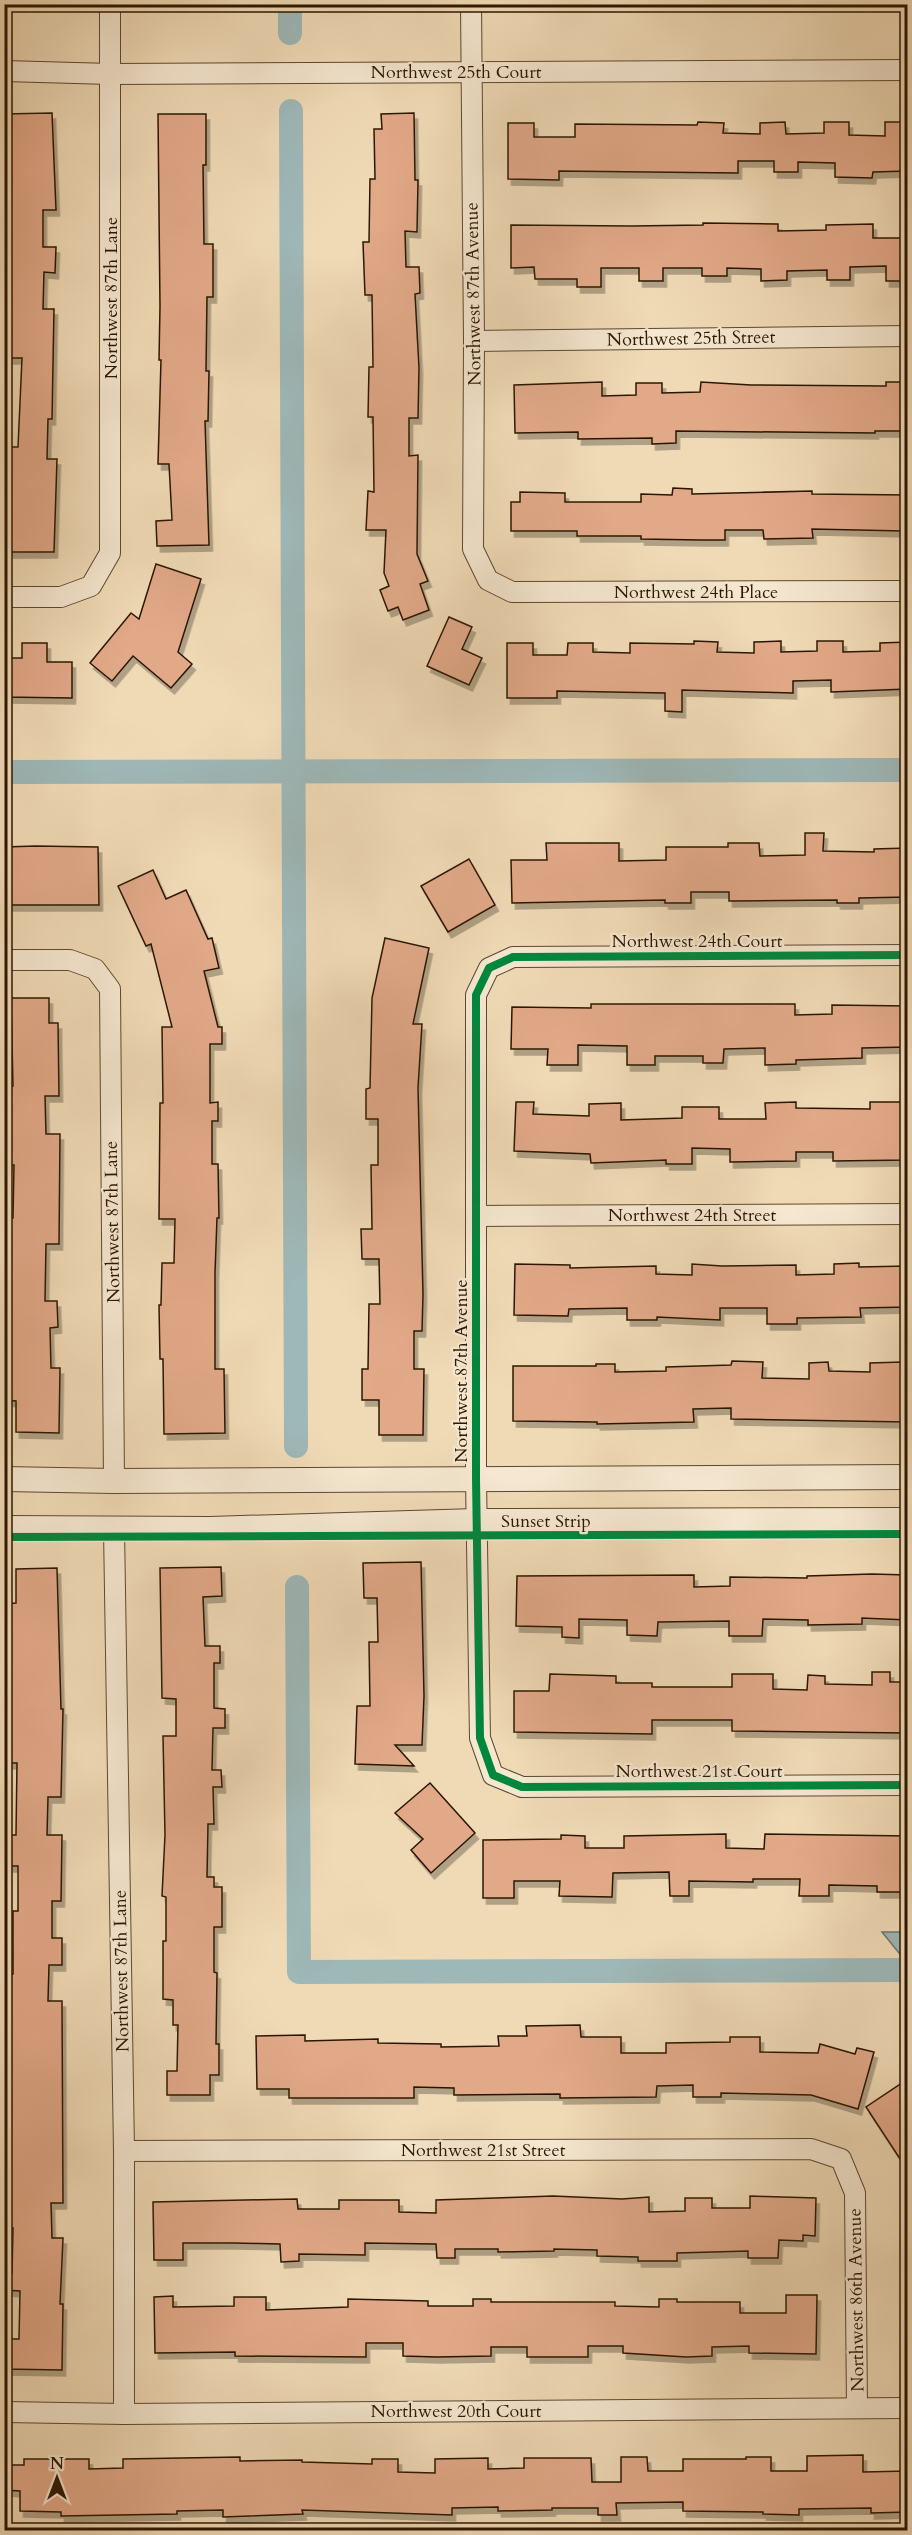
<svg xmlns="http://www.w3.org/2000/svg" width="912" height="2535" font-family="Cardo,serif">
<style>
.water{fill:#9eb8b8;stroke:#70786e;stroke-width:1.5}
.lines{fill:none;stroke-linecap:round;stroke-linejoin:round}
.canal{stroke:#9eb8b8;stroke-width:24}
.building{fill:#e2a989;stroke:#2c1700;stroke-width:1.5;filter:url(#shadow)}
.minor-casing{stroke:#5d482e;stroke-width:22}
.tertiary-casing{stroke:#5d482e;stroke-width:26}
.minor{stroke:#f5e7d0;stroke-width:20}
.tertiary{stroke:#f5e7d0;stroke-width:24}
.cycleway-casing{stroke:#f5e7d0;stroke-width:11}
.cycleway{stroke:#00873e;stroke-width:8}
.labels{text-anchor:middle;stroke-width:4.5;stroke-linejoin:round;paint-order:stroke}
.street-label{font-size:18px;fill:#2c1700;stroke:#f5e7d0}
</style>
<defs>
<filter id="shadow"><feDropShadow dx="3.5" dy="6" stdDeviation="0" flood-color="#0004"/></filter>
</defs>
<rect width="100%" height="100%" fill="#f0dab6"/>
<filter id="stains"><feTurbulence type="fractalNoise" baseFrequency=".00333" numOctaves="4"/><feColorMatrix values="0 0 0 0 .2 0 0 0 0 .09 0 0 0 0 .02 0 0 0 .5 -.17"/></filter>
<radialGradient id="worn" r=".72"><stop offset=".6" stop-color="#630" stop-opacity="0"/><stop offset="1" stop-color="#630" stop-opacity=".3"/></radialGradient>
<path class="water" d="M 882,1932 L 907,1932 L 907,1963 Z"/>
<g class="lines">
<g class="canal">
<path d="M 290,4 L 290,33"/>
<path d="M 291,111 L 296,1446"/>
<path d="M 4,772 L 908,770"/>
<path d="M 297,1587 L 299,1972 L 908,1970"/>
</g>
</g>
<g class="building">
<path d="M 52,113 L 56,210 L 43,210 L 43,247 L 56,247 L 55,273 L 44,272 L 43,309 L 54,309 L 52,419 L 48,419 L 47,459 L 57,459 L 54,552 L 8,552 L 9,447 L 18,447 L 22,358 L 4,358 L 4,186 L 7,186 L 4,114 Z"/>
<path d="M 414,113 L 415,180 L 418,180 L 417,232 L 405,231 L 406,267 L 419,267 L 420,293 L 415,294 L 419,368 L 418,418 L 409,418 L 409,456 L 418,455 L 417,554 L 428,581 L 420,584 L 429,610 L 403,620 L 398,607 L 388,611 L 380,590 L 389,586 L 384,573 L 386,530 L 366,530 L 368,491 L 374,492 L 373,417 L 368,417 L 369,367 L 373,367 L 372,295 L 365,295 L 363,242 L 369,242 L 370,179 L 375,179 L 374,129 L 382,129 L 381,114 Z"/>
<path d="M 158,114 L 206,114 L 206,165 L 203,165 L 204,244 L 213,244 L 213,297 L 207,297 L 206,371 L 209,371 L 208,421 L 205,421 L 209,545 L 157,546 L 156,521 L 172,520 L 169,464 L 158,464 L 161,360 L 159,360 L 160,307 Z"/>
<path d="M 698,122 L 724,123 L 723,133 L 760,134 L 760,123 L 785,122 L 786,134 L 824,133 L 824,122 L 849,122 L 849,135 L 885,136 L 885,122 L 908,122 L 908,171 L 873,172 L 872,178 L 835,177 L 835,163 L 798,162 L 798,172 L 774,172 L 774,161 L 738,161 L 738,173 L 559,171 L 559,180 L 508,179 L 508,123 L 534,123 L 534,137 L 575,137 L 575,124 L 697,125 Z"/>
<path d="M 703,223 L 778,224 L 778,231 L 826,230 L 826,225 L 873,224 L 873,238 L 908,238 L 908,281 L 886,281 L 886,266 L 850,267 L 850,280 L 827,280 L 827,270 L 787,271 L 787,280 L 761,281 L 761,269 L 727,268 L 727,276 L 702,276 L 702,268 L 663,268 L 663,281 L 639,281 L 639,268 L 601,268 L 601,287 L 577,287 L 577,279 L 535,279 L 534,267 L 511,268 L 511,225 L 631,226 L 703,225 Z"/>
<path d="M 602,382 L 602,396 L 636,395 L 636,383 L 662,383 L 662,393 L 700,392 L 701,382 L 751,385 L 886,386 L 886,382 L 908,382 L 908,431 L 875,431 L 875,433 L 676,431 L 676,443 L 652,444 L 652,438 L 578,439 L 578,432 L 515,433 L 514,385 Z"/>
<path d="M 673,488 L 692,489 L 692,494 L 812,491 L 812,494 L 908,495 L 908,528 L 904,528 L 904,531 L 812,529 L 813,538 L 764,539 L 763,530 L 725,530 L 725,540 L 700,540 L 641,539 L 641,536 L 577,536 L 577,531 L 511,531 L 511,502 L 520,502 L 520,492 L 565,493 L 565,502 L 641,502 L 641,494 L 672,495 Z"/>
<path d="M 156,564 L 201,579 L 178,652 L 192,664 L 171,688 L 133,656 L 112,681 L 90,663 L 131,613 L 139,619 Z"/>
<path d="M 449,617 L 472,627 L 462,649 L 482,658 L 469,685 L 427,666 Z"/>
<path d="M 694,641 L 718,642 L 717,652 L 754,653 L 754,642 L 781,641 L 781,652 L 817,651 L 817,641 L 843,641 L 843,652 L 880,651 L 880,643 L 908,642 L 908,689 L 831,692 L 831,680 L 793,681 L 793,693 L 682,690 L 682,712 L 665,711 L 665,693 L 557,691 L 557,698 L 507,698 L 507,643 L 533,643 L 533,655 L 567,655 L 568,643 L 593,643 L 593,652 L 630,653 L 630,643 L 694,644 Z"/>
<path d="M 22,643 L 47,643 L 47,662 L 72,662 L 72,698 L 4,697 L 4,658 L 22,658 Z"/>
<path d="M 805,833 L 824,833 L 823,851 L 874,852 L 874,849 L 908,848 L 908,897 L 859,898 L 859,903 L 837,903 L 837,900 L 729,901 L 729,892 L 691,892 L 691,903 L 665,903 L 665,900 L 512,903 L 511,860 L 547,860 L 546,843 L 619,843 L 619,861 L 666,860 L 666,847 L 728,847 L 728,843 L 759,843 L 760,856 L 805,855 Z"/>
<path d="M 36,846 L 98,847 L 99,905 L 4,905 L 4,847 Z"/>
<path d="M 469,859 L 495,905 L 448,932 L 421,886 Z"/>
<path d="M 153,870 L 166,899 L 186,890 L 208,939 L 212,938 L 219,968 L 204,971 L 218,1027 L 222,1027 L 222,1044 L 210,1044 L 210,1103 L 218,1102 L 218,1121 L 212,1121 L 212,1164 L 218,1164 L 219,1218 L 217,1218 L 215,1273 L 215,1369 L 224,1369 L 225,1433 L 164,1434 L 163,1359 L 160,1359 L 159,1305 L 161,1305 L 162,1263 L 174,1263 L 175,1219 L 159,1219 L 160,1103 L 163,1103 L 162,1027 L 172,1027 L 151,944 L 146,946 L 118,886 Z"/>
<path d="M 385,938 L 429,948 L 413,1024 L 422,1024 L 418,1088 L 423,1294 L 422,1331 L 414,1331 L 414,1369 L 424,1369 L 423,1435 L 379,1435 L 379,1400 L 362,1400 L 362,1369 L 368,1369 L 369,1304 L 380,1304 L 379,1259 L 362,1259 L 361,1229 L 372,1229 L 371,1165 L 378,1165 L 378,1119 L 366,1119 L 366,1089 L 370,1088 L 372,998 Z"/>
<path d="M 11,998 L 49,998 L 49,1023 L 58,1023 L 59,1096 L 45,1096 L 46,1134 L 60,1134 L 59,1244 L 46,1244 L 45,1301 L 57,1301 L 58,1327 L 50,1328 L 51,1368 L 60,1368 L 59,1433 L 16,1432 L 16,1401 L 4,1400 L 4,1217 L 13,1218 L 14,1165 L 4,1165 L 4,1087 L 13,1086 Z"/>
<path d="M 591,1004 L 795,1004 L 795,1015 L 832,1014 L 832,1005 L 908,1006 L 908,1047 L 862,1048 L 862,1058 L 796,1060 L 796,1064 L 765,1065 L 765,1048 L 724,1049 L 723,1063 L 703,1063 L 703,1056 L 655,1056 L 655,1065 L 627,1065 L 627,1046 L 578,1045 L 578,1065 L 547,1065 L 548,1049 L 511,1049 L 512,1007 L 591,1008 Z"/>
<path d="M 516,1102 L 534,1102 L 533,1114 L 589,1116 L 589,1104 L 621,1103 L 621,1120 L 682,1118 L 682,1107 L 719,1107 L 719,1119 L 766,1119 L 765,1103 L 796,1102 L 796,1108 L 870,1109 L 870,1102 L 901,1102 L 901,1119 L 908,1119 L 908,1160 L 833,1161 L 833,1152 L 796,1152 L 796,1161 L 730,1162 L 730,1149 L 692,1148 L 692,1164 L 666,1164 L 666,1160 L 591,1163 L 590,1154 L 514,1151 Z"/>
<path d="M 859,1263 L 859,1267 L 908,1266 L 908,1307 L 860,1308 L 861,1317 L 797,1318 L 797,1324 L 767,1324 L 767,1308 L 720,1308 L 720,1320 L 657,1317 L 657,1320 L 627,1320 L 627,1308 L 569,1309 L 568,1316 L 514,1315 L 515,1264 L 570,1265 L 570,1268 L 656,1266 L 656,1274 L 692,1275 L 692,1264 L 722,1266 L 796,1265 L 796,1275 L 834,1274 L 834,1264 Z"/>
<path d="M 732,1361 L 763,1362 L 762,1378 L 809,1379 L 809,1363 L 828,1362 L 829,1371 L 870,1372 L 870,1363 L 902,1362 L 902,1378 L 908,1378 L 908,1422 L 731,1419 L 731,1408 L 693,1409 L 694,1422 L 597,1424 L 597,1422 L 513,1421 L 513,1366 L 596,1366 L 596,1364 L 615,1364 L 615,1372 L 666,1371 L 666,1367 L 731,1365 Z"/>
<path d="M 421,1562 L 424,1696 L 422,1745 L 395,1745 L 414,1766 L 355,1764 L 357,1706 L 370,1706 L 369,1642 L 378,1642 L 377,1598 L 364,1598 L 363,1563 Z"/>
<path d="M 221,1567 L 222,1596 L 203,1597 L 205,1646 L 220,1646 L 220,1663 L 214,1663 L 214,1708 L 225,1709 L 225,1728 L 213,1728 L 212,1770 L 221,1770 L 222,1787 L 213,1787 L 214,1824 L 208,1824 L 207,1877 L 214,1877 L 214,1887 L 222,1887 L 222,1927 L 214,1927 L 214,1972 L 217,1973 L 216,2044 L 219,2044 L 219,2075 L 210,2075 L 210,2095 L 167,2095 L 167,2071 L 177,2071 L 178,2025 L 173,2025 L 173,2000 L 163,1999 L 163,1941 L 166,1941 L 166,1897 L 162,1896 L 165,1835 L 163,1736 L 176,1736 L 176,1699 L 162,1698 L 160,1568 Z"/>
<path d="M 57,1568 L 61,1709 L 63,1709 L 61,1797 L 48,1797 L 47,1835 L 62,1835 L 61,1901 L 52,1901 L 52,1938 L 62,1938 L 62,1965 L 49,1965 L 48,2001 L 62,2001 L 63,2203 L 51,2203 L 52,2238 L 63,2238 L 60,2304 L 63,2304 L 62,2370 L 4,2369 L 4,2339 L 19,2339 L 20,2291 L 4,2290 L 4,2273 L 12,2273 L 13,2228 L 7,2229 L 6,2191 L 9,2191 L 8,2103 L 4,2103 L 4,2036 L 8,1974 L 13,1974 L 13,1911 L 18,1911 L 18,1866 L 4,1866 L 4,1835 L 16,1835 L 17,1763 L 4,1763 L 4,1743 L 10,1743 L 11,1700 L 8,1700 L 4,1604 L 16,1603 L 16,1569 Z"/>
<path d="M 872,1574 L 908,1575 L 908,1620 L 862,1618 L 862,1624 L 808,1625 L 808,1620 L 763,1619 L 762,1636 L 729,1636 L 729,1621 L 658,1622 L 657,1636 L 627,1635 L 627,1620 L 579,1619 L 579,1638 L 562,1637 L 562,1627 L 516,1626 L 517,1576 L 694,1575 L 694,1587 L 730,1586 L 730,1577 L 807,1578 L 807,1576 Z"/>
<path d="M 872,1672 L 890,1672 L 890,1682 L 908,1682 L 908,1733 L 732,1731 L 732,1720 L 652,1720 L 652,1734 L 514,1732 L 514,1691 L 549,1691 L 550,1674 L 616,1676 L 616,1683 L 652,1683 L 652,1687 L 732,1687 L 732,1674 L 773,1674 L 773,1689 L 807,1690 L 808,1675 L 825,1676 L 825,1684 L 872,1685 Z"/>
<path d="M 430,1783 L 475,1833 L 431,1873 L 411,1850 L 423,1839 L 395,1813 Z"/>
<path d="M 726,1834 L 726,1848 L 764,1849 L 765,1834 L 908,1836 L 908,1892 L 877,1892 L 877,1886 L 829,1885 L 829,1896 L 799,1896 L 800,1879 L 753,1879 L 753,1882 L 689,1881 L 689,1896 L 670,1896 L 669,1872 L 613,1873 L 612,1897 L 559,1896 L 560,1881 L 514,1881 L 514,1898 L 483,1898 L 483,1840 L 561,1839 L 561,1835 L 585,1836 L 585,1848 L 624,1848 L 624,1836 Z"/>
<path d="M 580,2025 L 581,2037 L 621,2037 L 621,2053 L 666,2053 L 666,2043 L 730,2042 L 730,2037 L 760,2037 L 760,2052 L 818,2053 L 820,2044 L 855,2054 L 857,2048 L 874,2052 L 858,2109 L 811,2095 L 721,2093 L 721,2097 L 693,2097 L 693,2085 L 657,2086 L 656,2097 L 560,2098 L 560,2094 L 454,2095 L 454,2088 L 414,2087 L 414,2098 L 289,2098 L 289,2089 L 257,2089 L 256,2036 L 305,2035 L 305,2041 L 378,2039 L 378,2043 L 441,2044 L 441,2047 L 499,2046 L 498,2036 L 527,2036 L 526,2026 Z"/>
<path d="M 908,2079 L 908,2171 L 866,2107 Z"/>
<path d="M 553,2196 L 622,2199 L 649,2197 L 649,2212 L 685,2211 L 685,2198 L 712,2198 L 712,2208 L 750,2208 L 750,2196 L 816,2198 L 815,2236 L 803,2235 L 803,2241 L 779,2240 L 778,2258 L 748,2258 L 748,2251 L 677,2253 L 677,2261 L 638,2261 L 638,2257 L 597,2256 L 597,2250 L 554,2249 L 554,2251 L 498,2252 L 498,2249 L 455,2249 L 455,2258 L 437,2258 L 436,2244 L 365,2243 L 365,2255 L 299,2254 L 299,2261 L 281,2262 L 280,2244 L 233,2243 L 183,2243 L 183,2260 L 154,2260 L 153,2202 L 297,2199 L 298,2209 L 339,2209 L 339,2200 L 399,2200 L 399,2212 L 436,2213 L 436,2200 Z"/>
<path d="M 786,2295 L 817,2295 L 816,2354 L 749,2353 L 749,2346 L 712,2347 L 712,2356 L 686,2357 L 623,2353 L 623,2346 L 588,2346 L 588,2357 L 527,2357 L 527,2347 L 491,2347 L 491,2356 L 437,2357 L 403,2356 L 403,2343 L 366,2343 L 366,2357 L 235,2356 L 235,2352 L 155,2353 L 154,2297 L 173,2296 L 173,2307 L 234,2306 L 234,2297 L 266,2297 L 266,2310 L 348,2307 L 348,2299 L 428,2301 L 428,2306 L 473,2306 L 473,2299 L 491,2299 L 491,2302 L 615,2302 L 615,2306 L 659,2307 L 659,2299 L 677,2299 L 677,2302 L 740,2302 L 740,2313 L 786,2313 Z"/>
<path d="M 863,2455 L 863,2472 L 908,2471 L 908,2512 L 871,2513 L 871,2508 L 799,2509 L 799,2515 L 763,2514 L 763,2512 L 683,2511 L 683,2502 L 616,2503 L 617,2515 L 598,2515 L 598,2508 L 552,2508 L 552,2510 L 498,2511 L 498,2507 L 452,2508 L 452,2515 L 302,2510 L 303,2514 L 223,2517 L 223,2510 L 177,2511 L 177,2514 L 61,2516 L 61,2512 L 20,2511 L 20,2491 L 4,2490 L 4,2465 L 24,2465 L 24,2459 L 89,2459 L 89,2469 L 123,2468 L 123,2459 L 240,2457 L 240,2461 L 302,2460 L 302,2462 L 372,2464 L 372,2459 L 398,2459 L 398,2472 L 435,2473 L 435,2459 L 488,2458 L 488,2469 L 524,2468 L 524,2458 L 591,2458 L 592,2482 L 621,2482 L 621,2457 L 647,2457 L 648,2471 L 683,2471 L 683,2459 L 746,2459 L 746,2457 L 771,2457 L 771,2471 L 807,2471 L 807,2456 Z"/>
</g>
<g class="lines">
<g class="minor-casing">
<g id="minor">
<path d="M 471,4 L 474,341 L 473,549 L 488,580 L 512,592 L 908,591"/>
<path d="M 4,71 L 111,74 L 908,70"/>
<path d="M 474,341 L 908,336"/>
<path d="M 4,597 L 61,597 L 91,586 L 110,553 L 110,4"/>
<path d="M 908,955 L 513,957 L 489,968 L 476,995 L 476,1479 L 480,1738 L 493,1775 L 522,1787 L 908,1785"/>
<path d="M 4,960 L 70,960 L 95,969 L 110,989 L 114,1481"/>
<path d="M 476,1216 L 908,1214"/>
<path d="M 114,1529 L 124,2151 L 124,2414"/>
<path d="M 124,2151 L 811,2149 L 841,2159 L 855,2193 L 857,2408"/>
<path d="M 4,2412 L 124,2414 L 908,2408"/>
</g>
</g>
<g class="tertiary-casing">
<g id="tertiary">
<path d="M 4,1479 L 114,1481 L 908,1477"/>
<path d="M 4,1528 L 210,1529 L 476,1521 L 908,1520"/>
</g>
</g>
<use href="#minor" class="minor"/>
<use href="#tertiary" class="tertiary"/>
<g class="cycleway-casing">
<g id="cycleway">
<path d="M 908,955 L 513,957 L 489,968 L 476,995 L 476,1479 L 480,1738 L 493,1775 L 522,1787 L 908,1785"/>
<path d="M 4,1537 L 908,1534"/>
</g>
</g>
<use href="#cycleway" class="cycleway"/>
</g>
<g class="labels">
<g class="street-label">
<text x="456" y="78">Northwest 25th Court</text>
<text transform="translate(473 294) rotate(-91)" y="6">Northwest 87th Avenue</text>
<text transform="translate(111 298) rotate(-90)" y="6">Northwest 87th Lane</text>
<text transform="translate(691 338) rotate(-1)" y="6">Northwest 25th Street</text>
<text x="696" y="598">Northwest 24th Place</text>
<text x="697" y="947">Northwest 24th Court</text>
<text x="692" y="1221">Northwest 24th Street</text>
<text transform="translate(112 1222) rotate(-91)" y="6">Northwest 87th Lane</text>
<text transform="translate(461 1371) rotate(-90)" y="6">Northwest 87th Avenue</text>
<text x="546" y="1527">Sunset Strip</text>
<text x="699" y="1777">Northwest 21st Court</text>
<text transform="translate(121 1971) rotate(-91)" y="6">Northwest 87th Lane</text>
<text x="483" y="2156">Northwest 21st Street</text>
<text transform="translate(856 2300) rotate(-91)" y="6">Northwest 86th Avenue</text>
<text x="456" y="2417">Northwest 20th Court</text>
</g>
</g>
<rect width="912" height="2535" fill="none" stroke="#f0dab6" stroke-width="24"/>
<rect x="6" y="6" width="900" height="2523" fill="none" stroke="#2c1700" stroke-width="3"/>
<rect x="12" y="12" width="888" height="2511" fill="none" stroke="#2c1700" stroke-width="1.5"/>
<g transform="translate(57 2478)" stroke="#f5e7d0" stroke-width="4.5" paint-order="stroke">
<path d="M0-4.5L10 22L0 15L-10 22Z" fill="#2c1700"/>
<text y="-9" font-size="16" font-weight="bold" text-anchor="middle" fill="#2c1700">N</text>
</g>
<rect width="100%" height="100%" filter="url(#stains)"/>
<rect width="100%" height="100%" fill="url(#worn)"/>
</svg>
